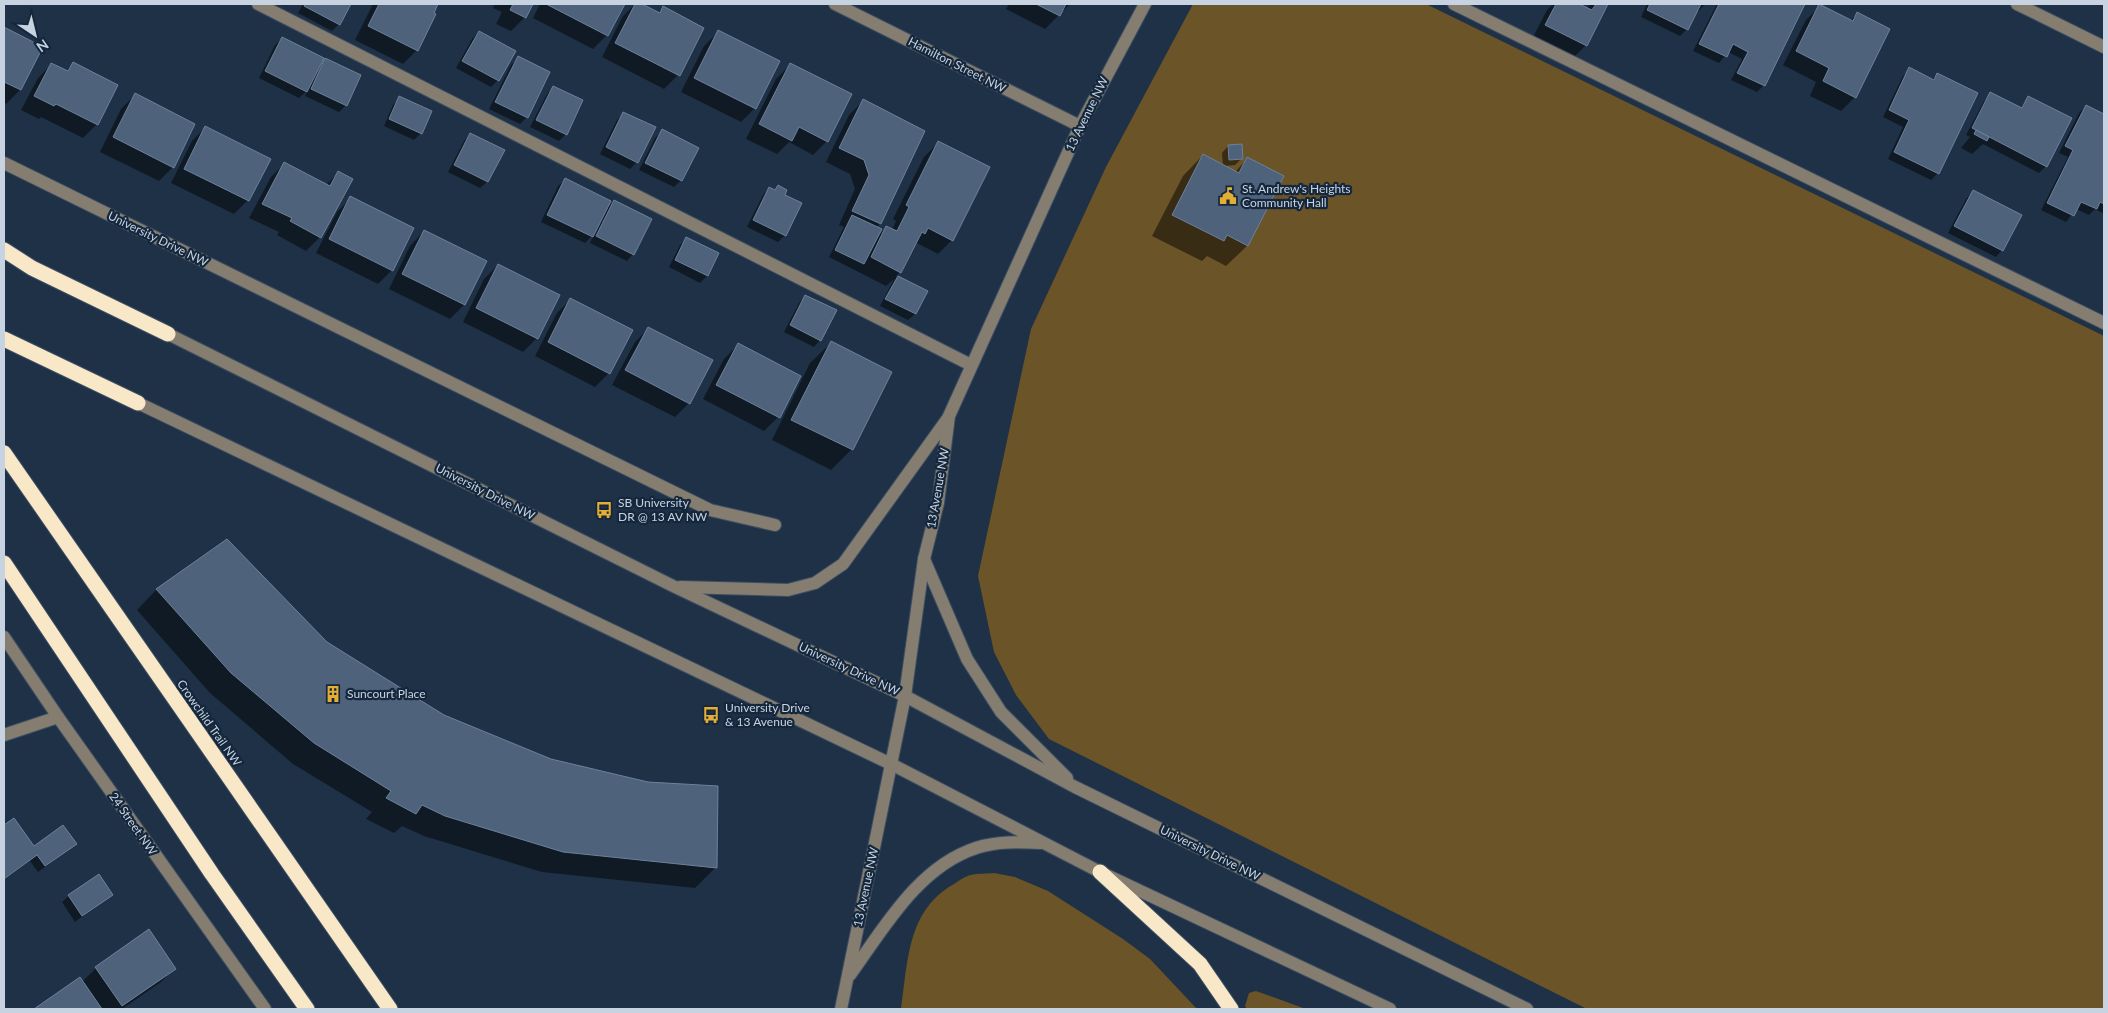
<svg xmlns="http://www.w3.org/2000/svg" width="2108" height="1013" font-family="Lato,sans-serif">
<style>
.green{fill:#6b5427}
.shadow{fill:#0007}
.building{fill:#4e637b;stroke:#6c819b}
.lines{fill:none;stroke-linecap:round;stroke-linejoin:round}
.minor-casing{stroke:#3d4e63;stroke-width:14}
.highway-casing{stroke:#3d4e63;stroke-width:17}
.minor{stroke:#847d70;stroke-width:12}
.highway{stroke:#f9e8c8;stroke-width:15}
.labels{text-anchor:middle;stroke-width:4.5;stroke-linejoin:round;paint-order:stroke}
.street-label{font-size:12px;fill:#c7d3e1;stroke:#15273c}
.poi-label{font-size:12px;fill:#c7d3e1;stroke:#15273c;text-anchor:start}
</style>
<rect width="100%" height="100%" fill="#1f3147"/>
<g class="green">
<path d="M 1193,4 L 1426,4 L 2104,336 L 2104,1009 L 1587,1009 L 1049,739 L 1016,695 L 994,652 L 978,576 L 1031,329 L 1106,167 Z"/>
<path d="M 994,873 L 1015,877 L 1048,891 L 1123,939 L 1150,959 L 1197,1009 L 901,1009 C 908,962 907,910 954,884 C 959,881 965,876 971,875 C 978,873 987,874 994,873 Z"/>
<path d="M 1256,991 L 1306,1009 L 1247,1009 L 1245,1006 L 1249,993 Z"/>
</g>
<g class="shadow">
<path d="M 303,4 L 350,4 L 339,24 L 332,31 L 298,13 Z"/>
<path d="M 373,4 L 437,4 L 417,50 L 403,64 L 355,40 Z"/>
<path d="M 495,4 L 532,4 L 525,17 L 511,31 L 496,24 L 502,12 L 493,8 Z"/>
<path d="M 540,4 L 624,4 L 607,35 L 593,49 L 533,18 Z"/>
<path d="M 635,4 L 639,4 L 658,13 L 663,8 L 678,75 L 664,89 L 602,57 L 623,16 Z"/>
<path d="M 1009,4 L 1070,4 L 1045,29 L 1006,9 Z"/>
<path d="M 1553,4 L 1577,4 L 1587,9 L 1590,4 L 1607,4 L 1586,45 L 1572,59 L 1532,39 L 1547,10 Z"/>
<path d="M 1647,4 L 1705,4 L 1698,12 L 1696,11 L 1687,29 L 1680,36 L 1641,17 Z"/>
<path d="M 1717,4 L 1803,4 L 1764,85 L 1757,92 L 1731,80 L 1742,59 L 1728,52 L 1719,63 L 1693,51 Z"/>
<path d="M 1820,6 L 1850,21 L 1857,14 L 1855,97 L 1841,111 L 1810,96 L 1816,82 L 1783,65 L 1806,20 Z"/>
<path d="M 4,28 L 41,47 L 20,90 L 6,104 L 4,102 Z"/>
<path d="M 479,32 L 514,51 L 498,80 L 491,87 L 456,68 L 472,39 Z"/>
<path d="M 718,32 L 755,108 L 741,122 L 681,92 L 704,46 Z"/>
<path d="M 282,38 L 319,66 L 325,60 L 346,105 L 339,112 L 305,96 L 307,91 L 299,98 L 259,78 L 275,45 Z"/>
<path d="M 518,58 L 527,117 L 520,124 L 489,109 L 511,65 Z"/>
<path d="M 52,64 L 66,71 L 73,64 L 97,124 L 83,138 L 41,117 L 39,119 L 21,110 L 38,78 Z"/>
<path d="M 790,65 L 827,141 L 813,155 L 789,142 L 777,154 L 746,139 L 776,79 Z"/>
<path d="M 1910,69 L 1932,80 L 1937,74 L 1938,173 L 1931,180 L 1888,159 L 1903,127 L 1883,117 L 1903,76 Z"/>
<path d="M 554,87 L 566,134 L 559,141 L 530,127 L 547,94 Z"/>
<path d="M 1991,94 L 2020,109 L 2029,97 L 2046,166 L 2039,173 L 1983,144 L 1972,154 L 1961,148 L 1970,137 L 1966,135 L 1984,101 Z"/>
<path d="M 135,95 L 173,167 L 159,181 L 100,152 L 121,109 Z"/>
<path d="M 400,98 L 421,133 L 414,140 L 384,126 L 393,105 Z"/>
<path d="M 863,101 L 880,223 L 876,228 L 877,237 L 887,227 L 892,230 L 896,221 L 893,219 L 924,157 L 938,143 L 952,240 L 938,254 L 915,242 L 900,272 L 896,276 L 926,292 L 915,314 L 908,320 L 880,306 L 894,279 L 886,286 L 829,257 L 844,227 L 839,225 L 855,189 L 850,174 L 826,162 L 849,115 Z"/>
<path d="M 2086,106 L 2104,116 L 2104,214 L 2095,209 L 2089,215 L 2076,209 L 2066,222 L 2041,210 L 2068,157 L 2059,153 L 2079,113 Z"/>
<path d="M 624,113 L 637,162 L 630,169 L 600,154 L 617,120 Z"/>
<path d="M 206,127 L 269,159 L 248,200 L 234,214 L 171,183 L 192,141 Z"/>
<path d="M 662,131 L 697,148 L 681,180 L 674,187 L 639,170 L 655,138 Z"/>
<path d="M 470,134 L 503,150 L 487,182 L 480,188 L 448,172 L 464,141 Z"/>
<path d="M 1228,146 L 1242,158 L 1235,165 L 1224,166 L 1235,172 L 1247,159 L 1282,177 L 1247,246 L 1226,266 L 1207,256 L 1202,261 L 1152,236 L 1183,176 L 1203,155 L 1223,166 L 1222,153 Z"/>
<path d="M 285,163 L 326,185 L 339,172 L 351,180 L 320,237 L 306,251 L 277,235 L 279,232 L 249,218 L 271,177 Z"/>
<path d="M 565,180 L 605,210 L 614,201 L 633,254 L 627,261 L 590,243 L 594,234 L 585,243 L 541,222 L 558,186 Z"/>
<path d="M 778,186 L 783,195 L 800,204 L 785,235 L 778,242 L 747,227 L 763,195 L 769,188 L 774,191 Z"/>
<path d="M 1973,192 L 2002,250 L 1996,257 L 1948,233 L 1966,199 Z"/>
<path d="M 351,198 L 413,228 L 392,270 L 378,284 L 316,253 L 337,212 Z"/>
<path d="M 424,231 L 485,261 L 464,305 L 450,319 L 389,289 L 410,246 Z"/>
<path d="M 687,238 L 718,254 L 707,276 L 700,283 L 669,267 L 680,245 Z"/>
<path d="M 498,265 L 537,338 L 523,352 L 463,322 L 484,279 Z"/>
<path d="M 805,296 L 820,340 L 814,347 L 784,332 L 799,303 Z"/>
<path d="M 571,299 L 609,373 L 595,387 L 535,356 L 557,313 Z"/>
<path d="M 649,328 L 689,403 L 675,417 L 612,385 L 635,342 Z"/>
<path d="M 831,343 L 852,449 L 831,470 L 772,440 L 810,363 Z"/>
<path d="M 738,345 L 778,417 L 764,431 L 703,399 L 724,359 Z"/>
<path d="M 157,589 L 326,643 L 444,716 L 550,760 L 648,784 L 716,867 L 695,888 L 542,872 L 424,836 L 402,826 L 394,833 L 366,819 L 372,812 L 293,764 L 210,693 L 137,610 Z"/>
<path d="M 13,819 L 33,847 L 76,844 L 38,872 L 30,861 L 4,880 L 4,826 Z"/>
<path d="M 111,894 L 75,922 L 62,902 L 69,896 Z"/>
<path d="M 96,968 L 175,968 L 161,982 L 122,1009 L 37,1009 L 80,979 L 82,982 Z"/>
</g>
<g class="building">
<path d="M 305,4 L 351,4 L 340,25 L 304,6 Z"/>
<path d="M 379,4 L 438,4 L 434,13 L 436,14 L 418,51 L 368,26 Z"/>
<path d="M 513,4 L 533,4 L 526,18 L 510,10 Z"/>
<path d="M 546,4 L 625,4 L 608,36 Z"/>
<path d="M 635,4 L 642,4 L 660,13 L 663,6 L 704,28 L 680,76 L 615,43 Z"/>
<path d="M 1036,4 L 1066,4 L 1060,16 Z"/>
<path d="M 1556,4 L 1579,4 L 1592,10 L 1596,4 L 1608,4 L 1587,46 L 1545,25 Z"/>
<path d="M 1650,4 L 1701,4 L 1688,30 L 1647,10 Z"/>
<path d="M 1719,4 L 1805,4 L 1765,86 L 1737,73 L 1748,52 L 1733,44 L 1727,57 L 1699,44 Z"/>
<path d="M 1819,4 L 1853,21 L 1857,12 L 1890,29 L 1856,98 L 1823,81 L 1829,68 L 1796,51 Z"/>
<path d="M 4,27 L 43,47 L 21,90 L 4,82 Z"/>
<path d="M 718,30 L 780,61 L 756,109 L 694,78 Z"/>
<path d="M 479,31 L 516,51 L 499,81 L 462,61 Z"/>
<path d="M 282,37 L 324,58 L 307,92 L 265,71 Z"/>
<path d="M 518,56 L 550,72 L 528,118 L 495,102 Z"/>
<path d="M 325,58 L 361,75 L 347,106 L 311,89 Z"/>
<path d="M 73,62 L 118,85 L 98,125 L 56,104 L 54,106 L 34,96 L 51,63 L 68,71 Z"/>
<path d="M 790,63 L 852,94 L 828,142 L 799,127 L 792,141 L 759,124 Z"/>
<path d="M 1909,67 L 1934,80 L 1937,73 L 1978,93 L 1939,174 L 1894,152 L 1909,120 L 1889,110 Z"/>
<path d="M 553,86 L 583,100 L 567,135 L 536,120 Z"/>
<path d="M 1990,92 L 2022,108 L 2028,96 L 2072,118 L 2047,167 L 1972,128 Z"/>
<path d="M 135,93 L 195,124 L 174,168 L 113,137 Z"/>
<path d="M 399,96 L 432,111 L 422,134 L 389,119 Z"/>
<path d="M 863,99 L 925,131 L 881,224 L 852,211 L 869,175 L 864,160 L 839,148 Z"/>
<path d="M 2086,105 L 2104,114 L 2104,204 L 2100,202 L 2097,209 L 2081,202 L 2074,216 L 2047,203 L 2073,150 L 2065,146 Z"/>
<path d="M 623,112 L 656,127 L 638,163 L 606,147 Z"/>
<path d="M 205,126 L 271,159 L 249,201 L 184,169 Z"/>
<path d="M 662,129 L 699,148 L 682,181 L 645,163 Z"/>
<path d="M 1976,130 L 1989,137 L 1987,141 L 1974,134 Z"/>
<path d="M 470,133 L 505,150 L 488,182 L 454,165 Z"/>
<path d="M 938,141 L 990,167 L 953,241 L 928,228 L 925,234 L 922,232 L 901,273 L 871,257 L 886,226 L 897,231 L 909,207 L 906,205 Z"/>
<path d="M 1242,144 L 1243,159 L 1229,160 L 1228,145 Z"/>
<path d="M 1203,154 L 1239,173 L 1247,157 L 1284,176 L 1248,246 L 1227,235 L 1224,241 L 1172,215 Z"/>
<path d="M 284,162 L 330,186 L 338,171 L 353,179 L 321,238 L 290,221 L 292,218 L 262,204 Z"/>
<path d="M 565,178 L 611,201 L 593,237 L 547,215 Z"/>
<path d="M 778,185 L 787,190 L 785,195 L 802,203 L 786,236 L 753,220 L 769,187 L 775,190 Z"/>
<path d="M 1973,190 L 2022,215 L 2003,251 L 1954,226 Z"/>
<path d="M 350,196 L 414,228 L 393,271 L 329,239 Z"/>
<path d="M 614,200 L 652,219 L 634,255 L 596,236 Z"/>
<path d="M 852,215 L 882,229 L 864,264 L 835,250 Z"/>
<path d="M 424,230 L 487,261 L 465,305 L 402,274 Z"/>
<path d="M 686,237 L 719,253 L 708,276 L 675,260 Z"/>
<path d="M 498,264 L 560,295 L 538,339 L 476,308 Z"/>
<path d="M 898,276 L 928,291 L 916,314 L 885,299 Z"/>
<path d="M 805,295 L 837,310 L 821,341 L 790,325 Z"/>
<path d="M 570,298 L 633,330 L 610,374 L 548,342 Z"/>
<path d="M 648,327 L 713,360 L 690,404 L 625,370 Z"/>
<path d="M 831,341 L 892,372 L 853,450 L 791,420 Z"/>
<path d="M 738,343 L 801,376 L 780,418 L 716,385 Z"/>
<path d="M 227,539 L 327,642 L 444,715 L 551,759 L 648,782 L 718,786 L 717,868 L 563,852 L 445,816 L 422,805 L 416,814 L 386,798 L 391,791 L 314,743 L 231,673 L 156,589 Z"/>
<path d="M 14,818 L 34,846 L 63,825 L 77,844 L 45,866 L 37,855 L 4,879 L 4,825 Z"/>
<path d="M 99,874 L 113,895 L 82,916 L 68,895 Z"/>
<path d="M 149,929 L 176,969 L 122,1006 L 95,967 Z"/>
<path d="M 80,977 L 102,1009 L 34,1009 Z"/>
</g>
<g class="lines">
<g class="minor-casing">
<g id="minor">
<path d="M 258,4 L 971,365"/>
<path d="M 835,4 L 1080,126"/>
<path d="M 1454,4 L 2104,323"/>
<path d="M 2017,4 L 2104,47"/>
<path d="M 4,163 L 710,510 L 775,525"/>
<path d="M 168,334 L 673,586 L 905,696 L 1075,787 L 1527,1009"/>
<path d="M 138,403 L 893,765 L 1100,872 L 1390,1009"/>
<path d="M 924,559 L 967,659 L 1001,712 L 1067,778"/>
<path d="M 680,587 L 788,590 L 815,583 L 843,564 L 948,418"/>
<path d="M 4,637 L 58,717 L 265,1009"/>
<path d="M 4,735 L 58,717"/>
<path d="M 850,975 C 884,928 918,867 976,848 C 997,841 1019,842 1041,843"/>
<path d="M 841,1009 L 905,696 L 924,559 L 938,503 L 949,416 L 1080,126 L 1145,4"/>
</g>
</g>
<g class="highway-casing">
<g id="highway">
<path d="M 4,250 L 32,268 L 168,334"/>
<path d="M 4,339 L 138,403"/>
<path d="M 4,453 L 390,1009"/>
<path d="M 4,563 L 212,874 L 307,1009"/>
<path d="M 1100,872 L 1200,964 L 1231,1009"/>
</g>
</g>
<use href="#minor" class="minor"/>
<use href="#highway" class="highway"/>
</g>
<defs>
<g id="civic-bare" transform="scale(1.35)"><path d="M-.6-6.5H3V-4.5H.6V-3L4-1V1h2V6H-6V1h2V-1L-.6-3ZM-1.2 2.5V6h2.4V2.5Z" fill="#e4ae35" stroke="#15273c" stroke-width="2.5" paint-order="stroke"/></g>
<g id="bus-bare" transform="scale(1.35)"><path d="M-5-6H5V4H4V6H2V4H-2V6H-4V4H-5ZM-3.5-4V0h7V-4ZM-3.5 1.2v1.5H-2V1.2ZM2 1.2v1.5H3.5V1.2Z" fill="#e4ae35" stroke="#15273c" stroke-width="2.5" paint-order="stroke"/></g>
<g id="building-bare" transform="scale(1.35)"><path d="M-4-6H4V6H1V3H-1V6H-4ZM-2.5-4.3h1.7v1.8h-1.7ZM.8-4.3h1.7v1.8H.8ZM-2.5-1h1.7V.8h-1.7ZM.8-1h1.7V.8H.8Z" fill="#e4ae35" stroke="#15273c" stroke-width="2.5" paint-order="stroke"/></g>
</defs>
<g fill-rule="evenodd">
<use href="#civic-bare" x="1228" y="196"/>
<use href="#bus-bare" x="604" y="510"/>
<use href="#building-bare" x="333" y="694"/>
<use href="#bus-bare" x="711" y="715"/>
</g>
<g class="labels">
<g class="street-label">
<text transform="translate(957 65) rotate(27)" y="4">Hamilton Street NW</text>
<text transform="translate(1087 114) rotate(-64)" y="4">13 Avenue NW</text>
<text transform="translate(158 239) rotate(26)" y="4">University Drive NW</text>
<text transform="translate(938 488) rotate(-80)" y="4">13 Avenue NW</text>
<text transform="translate(485 492) rotate(27)" y="4">University Drive NW</text>
<text transform="translate(849 669) rotate(25)" y="4">University Drive NW</text>
<text transform="translate(209 723) rotate(55)" y="4">Crowchild Trail NW</text>
<text transform="translate(133 824) rotate(55)" y="4">24 Street NW</text>
<text transform="translate(1210 853) rotate(26)" y="4">University Drive NW</text>
<text transform="translate(866 887) rotate(-78)" y="4">13 Avenue NW</text>
</g>
<g class="poi-label">
<text x="1242" y="193">St. Andrew's Heights<tspan x="1242" dy="14">Community Hall</tspan></text>
<text x="618" y="507">SB University<tspan x="618" dy="14">DR @ 13 AV NW</tspan></text>
<text x="347" y="698">Suncourt Place</text>
<text x="725" y="712">University Drive<tspan x="725" dy="14">&amp; 13 Avenue</tspan></text>
</g>
</g>
<rect width="2108" height="1013" fill="none" stroke="#c7d3e1" stroke-width="10"/>
<g transform="translate(35 35) rotate(145)" stroke="#15273c" stroke-width="4" paint-order="stroke">
<path d="M0-4L9 19L0 12L-9 19Z" fill="#c7d3e1"/>
<text y="-8" font-size="14" font-weight="bold" text-anchor="middle" fill="#c7d3e1">N</text>
</g>
</svg>
